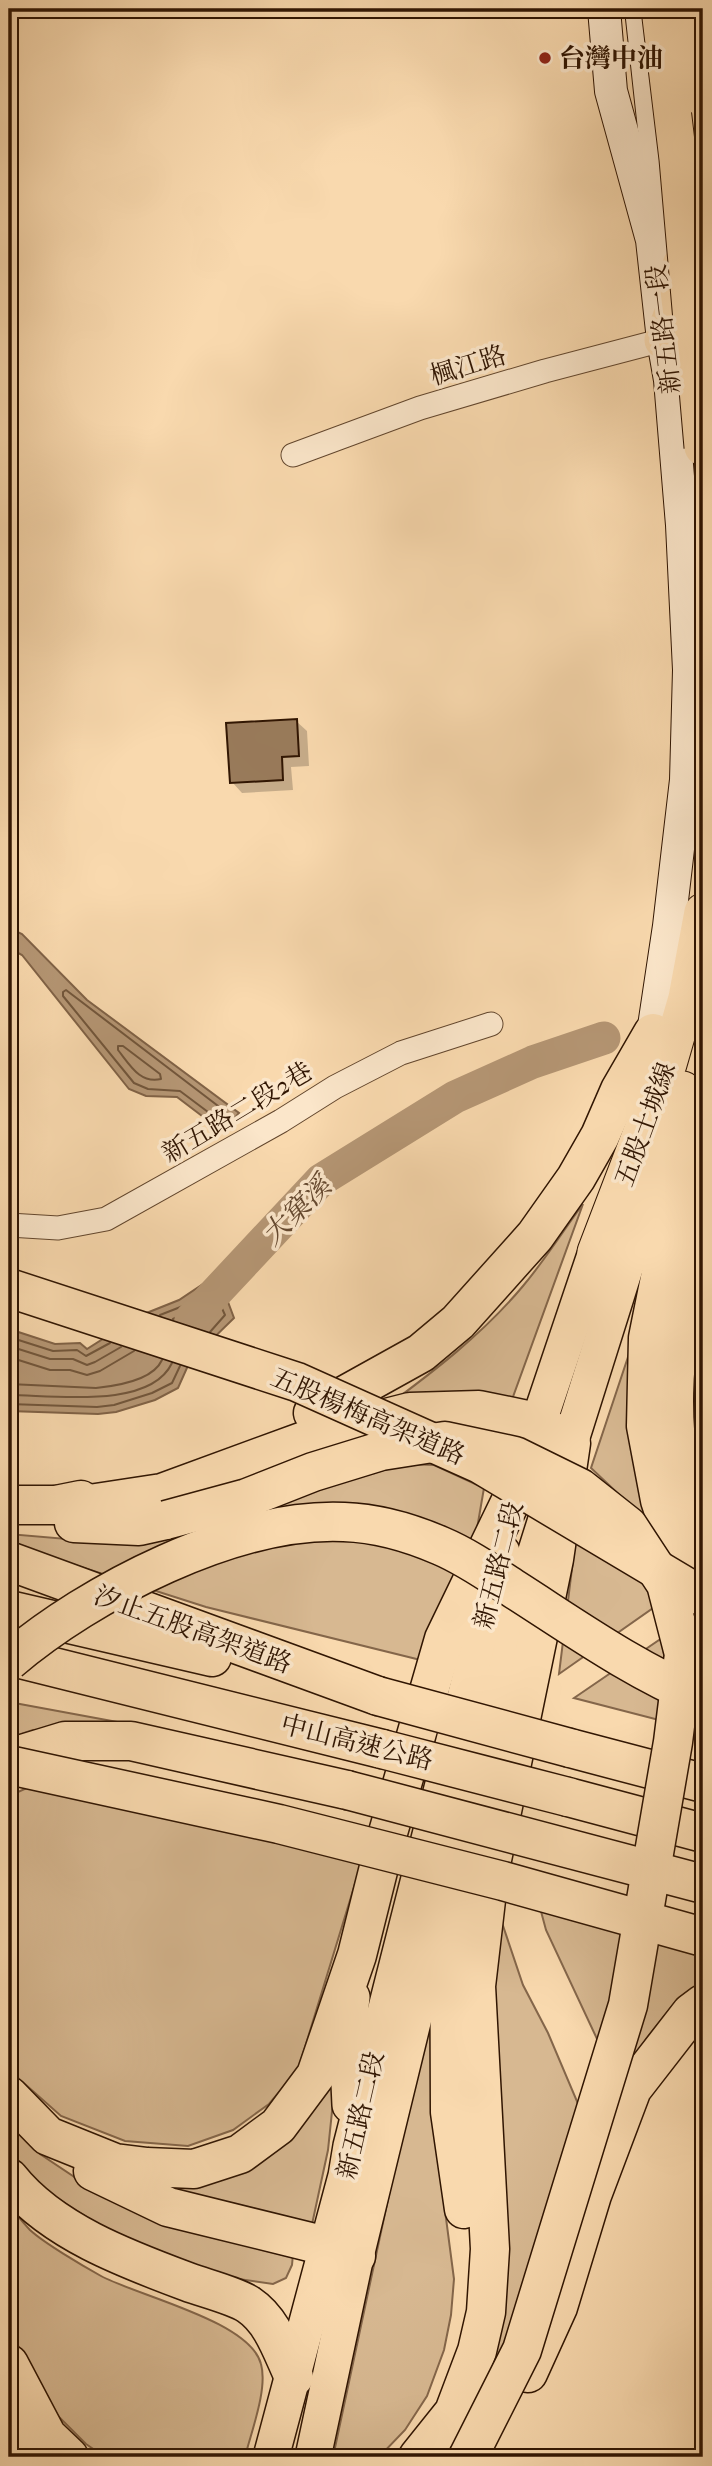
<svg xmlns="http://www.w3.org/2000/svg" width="712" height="2466" font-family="'IM FELL French Canon','Noto Serif TC',serif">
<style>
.green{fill:#d7b891;stroke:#84664a;stroke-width:2}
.water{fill:#b59674;stroke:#806246;stroke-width:2}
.shadow{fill:#0003}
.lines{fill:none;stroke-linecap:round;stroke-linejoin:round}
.shore{stroke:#72563b;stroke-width:2}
.river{stroke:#b59674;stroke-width:33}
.building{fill:#997b5b;stroke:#301502;stroke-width:2}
.minor-casing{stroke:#62462d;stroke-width:25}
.secondary-casing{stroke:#301502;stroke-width:34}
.primary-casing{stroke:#301502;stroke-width:38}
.trunk-casing{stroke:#301502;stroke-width:39}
.motorway-casing{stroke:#301502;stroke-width:41}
.minor{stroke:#fbe6ca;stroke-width:23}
.secondary{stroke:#fbe6ca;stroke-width:32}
.primary{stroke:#f9d9ae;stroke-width:35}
.trunk{stroke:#f9d9ae;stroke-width:37}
.motorway{stroke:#f9d9ae;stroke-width:38}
.trunk-bridge-casing{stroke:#301502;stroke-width:39;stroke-linecap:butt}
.motorway-bridge-casing{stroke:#301502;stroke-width:41;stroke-linecap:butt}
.trunk-bridge{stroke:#f9d9ae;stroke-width:37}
.motorway-bridge{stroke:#f9d9ae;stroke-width:38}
.poi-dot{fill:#8f2418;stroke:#fbe6ca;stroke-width:2.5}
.labels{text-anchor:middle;stroke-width:7;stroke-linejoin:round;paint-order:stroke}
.poi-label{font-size:26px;font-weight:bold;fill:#301502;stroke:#fbe6ca;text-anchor:start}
.street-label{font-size:26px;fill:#301502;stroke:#fbe6ca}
.water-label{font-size:28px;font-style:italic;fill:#654930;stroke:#fbe6ca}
</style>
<rect width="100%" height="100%" fill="#f9d9ae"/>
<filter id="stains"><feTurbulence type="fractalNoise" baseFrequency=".00286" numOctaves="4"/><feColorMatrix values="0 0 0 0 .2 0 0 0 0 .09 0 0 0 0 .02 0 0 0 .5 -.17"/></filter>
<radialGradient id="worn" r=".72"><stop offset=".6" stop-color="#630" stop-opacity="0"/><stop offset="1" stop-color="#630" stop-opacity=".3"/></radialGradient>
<g class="green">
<path d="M 583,1204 L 510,1405 L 383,1409 C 433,1372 483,1334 523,1286 C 545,1260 563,1231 583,1204 Z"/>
<path d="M 640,1321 L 647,1521 L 591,1468 Z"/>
<path d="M 405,1464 L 434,1465 L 484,1488 L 453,1668 L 206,1607 L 9,1544 L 9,1534 L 125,1544 Z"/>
<path d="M 576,1536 L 645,1580 L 653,1608 L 559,1674 Z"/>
<path d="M 662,1638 L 665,1663 L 659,1720 L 574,1698 Z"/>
<path d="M 9,1702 L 139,1726 L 33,1730 L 9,1738 Z"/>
<path d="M 29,1787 L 362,1861 L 298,2070 L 269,2104 L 233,2130 L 188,2146 L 125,2141 L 61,2116 L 9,2070 L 9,1796 Z"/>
<path d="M 539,1904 L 703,1947 L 703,1980 L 676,2001 L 646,2039 L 620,2088 L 546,1930 Z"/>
<path d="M 497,1908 L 523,1985 L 548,2033 L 579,2106 L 526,2313 L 455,2457 L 436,2457 L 469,2404 Z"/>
<path d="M 432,1993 L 444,2203 L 454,2279 L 451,2315 L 444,2350 L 427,2396 L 405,2430 L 380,2456 L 333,2457 Z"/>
<path d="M 341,2025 L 328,2150 L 311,2229 L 151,2185 L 204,2182 Z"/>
<path d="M 9,2123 L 40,2154 L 97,2192 L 293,2254 L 292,2265 L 286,2278 L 273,2284 L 225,2277 L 171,2259 L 96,2223 L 37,2185 L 9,2152 Z"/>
<path d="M 9,2206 C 16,2213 22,2222 30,2230 C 44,2243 83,2266 101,2276 C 138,2296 250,2321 261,2364 C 268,2389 251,2432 245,2457 L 105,2457 L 86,2444 L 49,2407 L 16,2342 L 9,2317 Z"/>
</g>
<g class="water">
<path d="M 9,928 L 22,934 L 87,1000 L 239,1113 L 223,1132 L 177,1097 L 146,1096 L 129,1089 L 22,955 L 9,948 Z"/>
<path d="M 203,1284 L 222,1286 L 234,1318 L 190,1361 L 178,1388 L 155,1400 L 116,1412 L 98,1414 L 9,1411 L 9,1329 L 55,1344 L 80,1343 L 87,1349 L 139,1316 L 179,1300 Z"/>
</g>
<path class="shadow" d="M 296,721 L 307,731 L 309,766 L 291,767 L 293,790 L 242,793 L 232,782 Z"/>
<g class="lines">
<g class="shore">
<path d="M 66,990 L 226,1112 L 226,1117 L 220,1121 L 180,1091 L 148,1089 L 134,1083 L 63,996 L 63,992 Z"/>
<path d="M 118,1046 L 123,1046 L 160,1074 L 161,1079 C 140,1084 130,1065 118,1050 Z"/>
<path d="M 160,1315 L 183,1306 L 204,1292 L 215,1293 L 225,1315 L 210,1332"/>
<path d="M 173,1319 L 209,1301 L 215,1314 L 201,1329"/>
<path d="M 9,1337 L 53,1351 L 77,1350 L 86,1356 L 110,1343"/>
<path d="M 9,1346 L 50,1359 L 73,1359 L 87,1365 L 95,1362 L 121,1347"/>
<path d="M 9,1357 L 50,1370 L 70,1370 L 87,1375 L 100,1371 L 134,1351"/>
<path d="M 9,1384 L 96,1388 C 116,1386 153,1380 162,1360"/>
<path d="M 9,1395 C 52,1395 150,1410 172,1363"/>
<path d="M 9,1404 L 97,1407 L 114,1405 L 152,1393 L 172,1383 L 180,1366"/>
</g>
<path class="river" d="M 191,1319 L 321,1180 L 455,1097 L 533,1062 L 604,1038"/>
</g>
<path class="building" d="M 297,719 L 299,756 L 282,757 L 283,780 L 230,783 L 226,723 Z"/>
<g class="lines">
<g class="minor-casing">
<g id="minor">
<path d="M 293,455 L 420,408 L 545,371 L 663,340"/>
<path d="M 9,1225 L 58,1228 L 106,1219 L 281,1121 L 335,1087 L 401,1053 L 491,1024"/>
</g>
</g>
<g class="secondary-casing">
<g id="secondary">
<path d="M 604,9 L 611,91 L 652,240 L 663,340 L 670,380 L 682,525 L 689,670 L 686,780 L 669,926 L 653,1033 L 647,1057"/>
<path d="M 641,9 L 661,193 L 655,226"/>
<path d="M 680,1139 L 703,1092"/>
</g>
</g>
<g class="primary-casing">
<g id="primary">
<path d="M 529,1451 L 596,1252"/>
<path d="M 350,2105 L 347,2041 L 352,1997"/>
<path d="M 271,2457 L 346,2176 L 351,2146 L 502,1552"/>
<path d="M 313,2457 L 356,2256 L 421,1989 L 508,1664 L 536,1551 L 628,1259"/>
</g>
</g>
<g class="trunk-casing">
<g id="trunk">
<path d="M 663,340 L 682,287 L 681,265"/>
<path d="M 596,1252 L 668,1064 L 687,998 L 703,912"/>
<path d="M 628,1259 L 683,1090"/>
</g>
</g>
<g class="motorway-casing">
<g id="motorway">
<path d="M 703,1238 C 669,1338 660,1448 703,1546"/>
<path d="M 313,1413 L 421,1353 L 458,1322 L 535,1236 L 576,1178 L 600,1136 L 620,1090 L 653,1033"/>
<path d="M 9,1505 L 56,1505 L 81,1500"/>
<path d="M 56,1505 L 83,1505 L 162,1493 L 304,1441 L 347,1428 L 410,1412 L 479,1410 L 537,1422 L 571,1443 L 554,1559 L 489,1874 L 476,1986 L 490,2249 L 486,2312 L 477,2351 L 454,2412 L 418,2457"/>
<path d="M 74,1523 L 139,1526 L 166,1520"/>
<path d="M 9,1561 L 378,1696"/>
<path d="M 702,1607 L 681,1564 L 660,1500 L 646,1426 L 648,1338 L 663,1263 L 703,1133"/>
<path d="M 9,1610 L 212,1657"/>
<path d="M 9,1656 L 382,1749"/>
<path d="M 570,1748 L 703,1783"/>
<path d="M 9,1761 L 16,1756 L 65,1741 L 131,1741 L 347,1790"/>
<path d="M 568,1797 L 703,1833"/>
<path d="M 449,1883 L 450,2112 L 464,2209"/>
<path d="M 9,2096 L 48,2136 L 115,2163 L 147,2167 L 194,2169 L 240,2154 L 278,2126 L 316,2075 L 357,1955 L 385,1843 L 444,1639 L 520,1482"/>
<path d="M 93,2171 L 168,2207 L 326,2246 L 356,2256"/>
<path d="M 9,2178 C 51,2231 126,2259 188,2282 C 204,2288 236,2296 249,2305 C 273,2321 282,2352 294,2377"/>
<path d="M 9,2364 L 47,2436 L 69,2457"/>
<path d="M 528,2373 L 558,2307 L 592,2195 L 632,2089 L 691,2013 L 703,2004"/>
<path d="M 9,2437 L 21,2457"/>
</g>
</g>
<use href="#minor" class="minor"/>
<use href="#secondary" class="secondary"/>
<use href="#primary" class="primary"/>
<use href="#trunk" class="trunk"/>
<use href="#motorway" class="motorway"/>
<g class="trunk-bridge-casing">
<g id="trunk-bridge">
<path d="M 660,9 L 678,159 L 703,447"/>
<path d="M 696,9 L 703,98"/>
</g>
</g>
<g class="motorway-bridge-casing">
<g id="motorway-bridge">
<path d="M 9,1288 L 297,1382 L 480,1464 L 703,1597"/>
<path d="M 166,1520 L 247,1498 L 313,1472 L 381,1451 L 445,1441 L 515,1456 L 580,1488 L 628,1526 L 666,1584 L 684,1654 L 673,1742 L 628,2005 L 522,2350 L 468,2457"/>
<path d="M 9,1661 C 90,1592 235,1517 344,1522 C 377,1523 411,1533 441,1546 C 467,1557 491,1574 514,1589 C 575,1628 634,1670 701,1698"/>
<path d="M 378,1696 L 570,1748"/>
<path d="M 382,1749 L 568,1797"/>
<path d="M 9,1765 L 279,1824 L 503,1881 L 703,1937"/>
<path d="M 347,1790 L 703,1884"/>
</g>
</g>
<use href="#trunk-bridge" class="trunk-bridge"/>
<use href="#motorway-bridge" class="motorway-bridge"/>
</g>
<circle class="poi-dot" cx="545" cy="58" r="7"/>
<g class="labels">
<g class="poi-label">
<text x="559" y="67">台灣中油</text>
</g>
<g class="street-label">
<text transform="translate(663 329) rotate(-97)" y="9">新五路一段</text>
<text transform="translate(468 365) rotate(-17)" y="9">楓江路</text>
<text transform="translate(237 1112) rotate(-31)" y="9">新五路二段2巷</text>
<text transform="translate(645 1124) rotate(-70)" y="9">五股土城線</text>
<text transform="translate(368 1416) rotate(23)" y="9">五股楊梅高架道路</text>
<text transform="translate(498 1565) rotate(-76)" y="9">新五路二段</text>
<text transform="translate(193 1629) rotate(20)" y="9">汐止五股高架道路</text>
<text transform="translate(357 1742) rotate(14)" y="9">中山高速公路</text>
<text transform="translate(360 2115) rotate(-77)" y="9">新五路二段</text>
</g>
<g class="water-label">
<text transform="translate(296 1210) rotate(-45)" y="10">大窠溪</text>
</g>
</g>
<rect width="712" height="2466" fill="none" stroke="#f9d9ae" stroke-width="35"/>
<rect x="10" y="10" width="691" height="2445" fill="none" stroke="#301502" stroke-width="3.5"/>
<rect x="18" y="18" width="677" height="2431" fill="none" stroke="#301502" stroke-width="2"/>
<rect width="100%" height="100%" filter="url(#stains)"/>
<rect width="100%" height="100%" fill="url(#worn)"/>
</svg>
